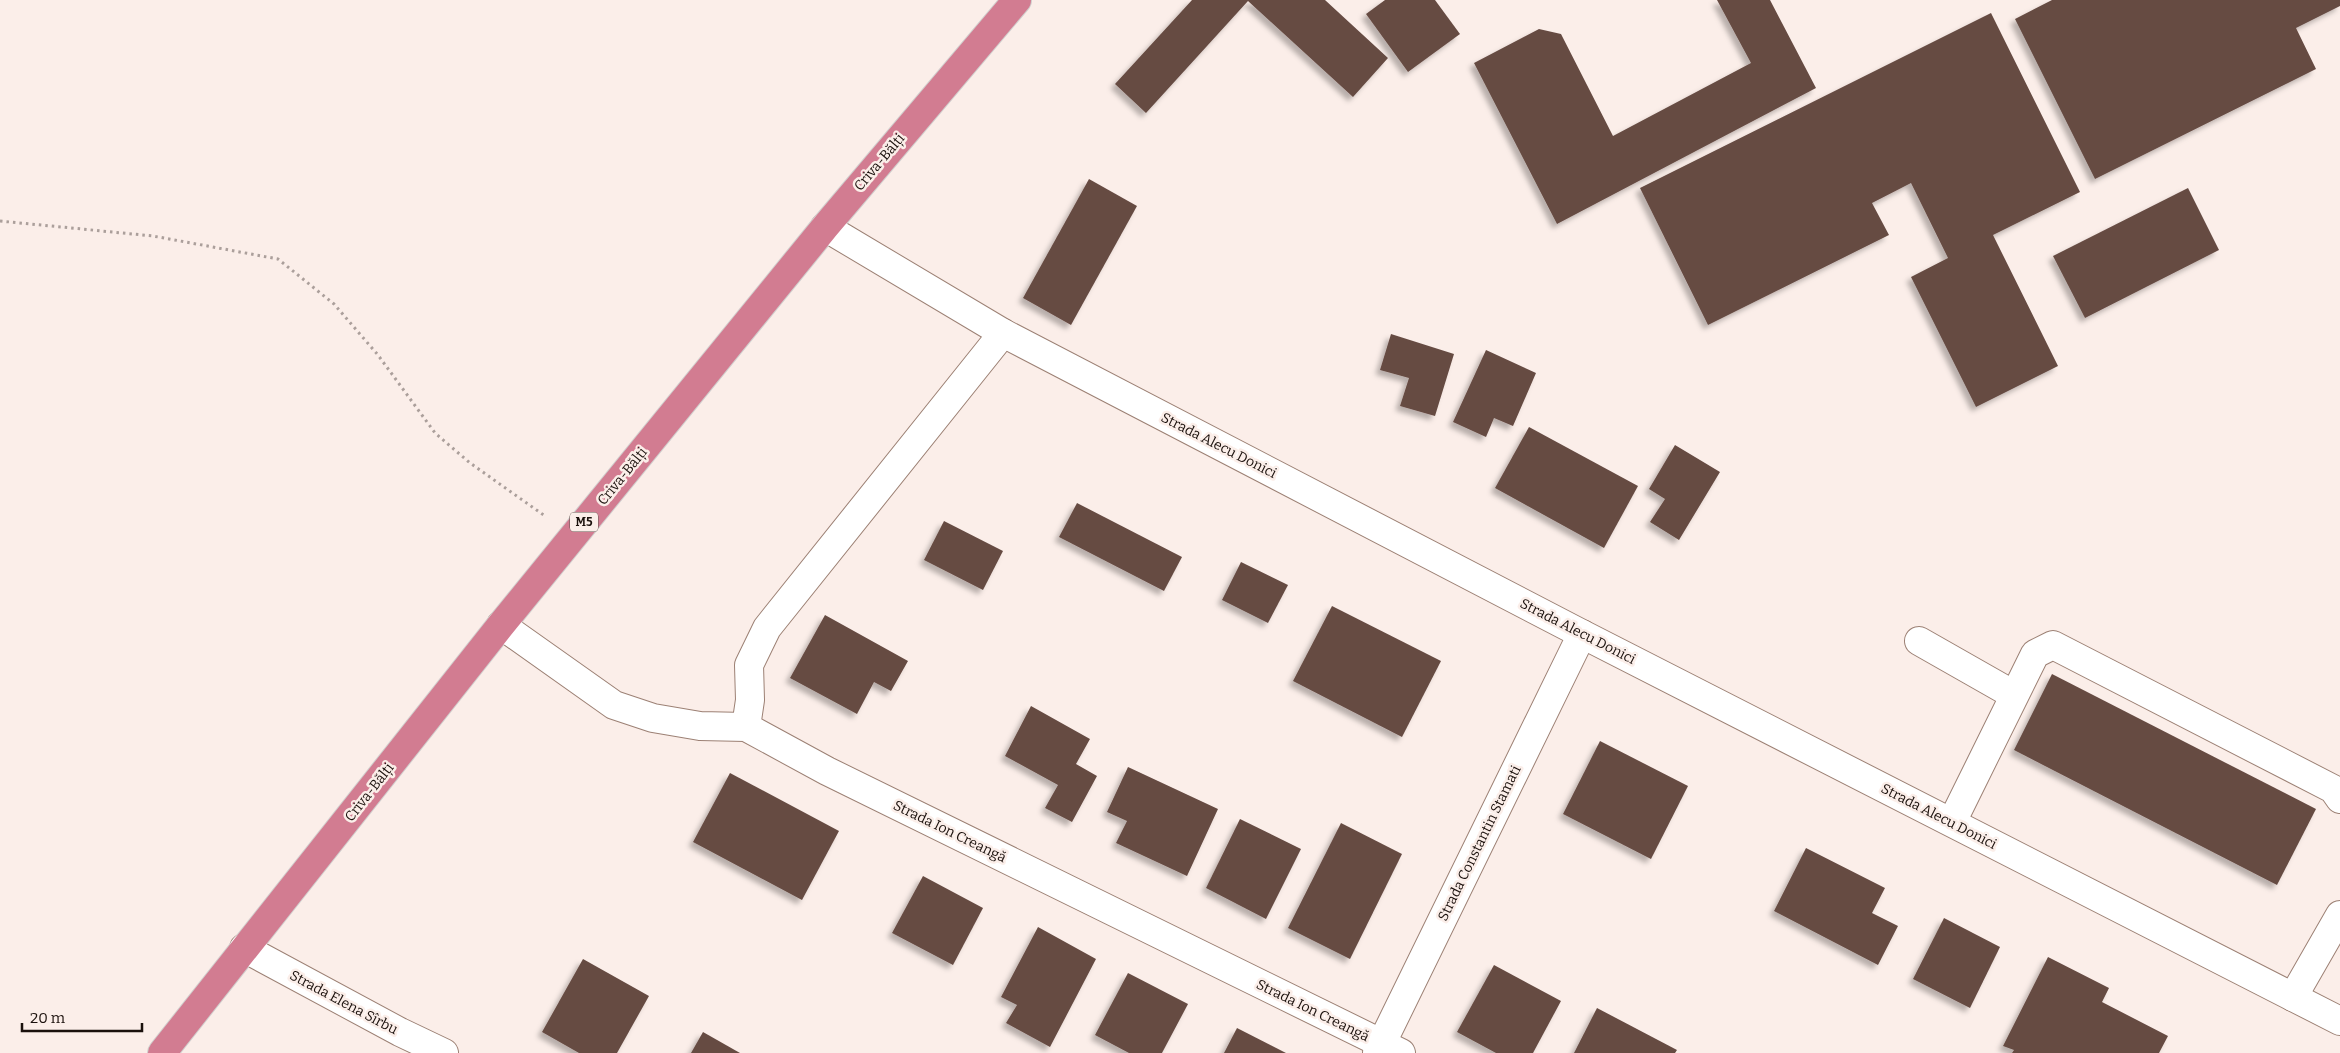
<svg xmlns="http://www.w3.org/2000/svg" width="2340" height="1053" font-family="Bitter,serif">
<style>
.building{fill:#664b43;filter:url(#shadow)}
.lines{fill:none;stroke-linecap:round;stroke-linejoin:round}
.minor-casing{stroke:#9c8074;stroke-width:30}
.highway-casing{stroke:#d1cfce;stroke-width:30}
.path{stroke:#ab9f9b;stroke-width:3;stroke-dasharray:2.5 4;stroke-linecap:butt}
.minor{stroke:#fff;stroke-width:28}
.highway{stroke:#d27c91;stroke-width:28}
.labels{text-anchor:middle;stroke-width:5;stroke-linejoin:round;paint-order:stroke}
.shield{fill:#fbeee9;stroke:#5e534e;stroke-width:1}
.shield-label{font-size:12px;font-weight:bold;fill:#1a100c}
.street-label{font-size:14px;fill:#1a100c;stroke:#fbeee9}
</style>
<defs>
<filter id="shadow"><feDropShadow dx="-4.5" dy="4.5" stdDeviation="2.5" flood-color="#0004"/></filter>
</defs>
<rect width="100%" height="100%" fill="#fbeee9"/>
<g class="building">
<path d="M 1192,0 L 1325,0 L 1388,58 L 1353,97 L 1248,1 L 1146,113 L 1115,84 Z"/>
<path d="M 1385,0 L 1435,0 L 1460,34 L 1408,72 L 1366,14 Z"/>
<path d="M 1717,0 L 1770,0 L 1816,88 L 1557,224 L 1474,63 L 1539,29 L 1561,34 L 1613,136 L 1751,63 Z"/>
<path d="M 2052,0 L 2340,0 L 2340,6 L 2296,28 L 2316,69 L 2095,179 L 2015,19 Z"/>
<path d="M 1991,13 L 2080,192 L 1993,235 L 2058,366 L 1976,407 L 1911,277 L 1948,258 L 1911,183 L 1872,203 L 1889,235 L 1708,325 L 1640,188 Z"/>
<path d="M 1089,179 L 1137,206 L 1071,325 L 1023,298 Z"/>
<path d="M 2188,188 L 2219,250 L 2085,318 L 2053,256 Z"/>
<path d="M 1391,334 L 1454,354 L 1435,416 L 1400,406 L 1409,378 L 1380,370 Z"/>
<path d="M 1486,350 L 1536,373 L 1513,426 L 1494,418 L 1486,437 L 1453,422 Z"/>
<path d="M 1529,427 L 1638,486 L 1604,548 L 1495,488 Z"/>
<path d="M 1675,445 L 1720,472 L 1679,540 L 1650,522 L 1665,499 L 1649,489 Z"/>
<path d="M 1077,503 L 1182,557 L 1164,591 L 1059,537 Z"/>
<path d="M 944,521 L 1003,551 L 983,590 L 924,560 Z"/>
<path d="M 1241,562 L 1288,585 L 1268,623 L 1222,600 Z"/>
<path d="M 1332,606 L 1441,661 L 1402,737 L 1293,681 Z"/>
<path d="M 825,615 L 908,661 L 891,691 L 874,682 L 857,714 L 790,678 Z"/>
<path d="M 2052,674 L 2316,809 L 2277,885 L 2014,750 Z"/>
<path d="M 1031,706 L 1090,739 L 1076,764 L 1097,776 L 1072,822 L 1045,808 L 1058,785 L 1005,756 Z"/>
<path d="M 1600,741 L 1688,786 L 1651,859 L 1563,814 Z"/>
<path d="M 1128,767 L 1218,809 L 1187,876 L 1116,843 L 1127,821 L 1107,812 Z"/>
<path d="M 730,773 L 839,831 L 802,900 L 693,842 Z"/>
<path d="M 1240,819 L 1301,849 L 1266,919 L 1206,888 Z"/>
<path d="M 1341,823 L 1402,854 L 1350,959 L 1288,928 Z"/>
<path d="M 1806,848 L 1885,888 L 1872,913 L 1898,926 L 1878,965 L 1774,911 Z"/>
<path d="M 923,876 L 983,908 L 953,965 L 892,933 Z"/>
<path d="M 1944,918 L 2000,947 L 1970,1008 L 1913,979 Z"/>
<path d="M 1038,927 L 1096,959 L 1050,1047 L 1006,1023 L 1017,1005 L 1001,997 Z"/>
<path d="M 2048,957 L 2109,988 L 2102,1002 L 2168,1036 L 2159,1053 L 2012,1053 L 2014,1050 L 2003,1046 Z"/>
<path d="M 583,959 L 649,996 L 617,1053 L 579,1053 L 542,1032 Z"/>
<path d="M 1494,965 L 1561,1001 L 1533,1053 L 1496,1053 L 1457,1032 Z"/>
<path d="M 1128,973 L 1188,1004 L 1162,1053 L 1129,1053 L 1095,1035 Z"/>
<path d="M 1597,1008 L 1677,1050 L 1675,1053 L 1574,1053 Z"/>
<path d="M 1237,1028 L 1286,1053 L 1224,1053 Z"/>
<path d="M 703,1032 L 740,1053 L 691,1053 Z"/>
</g>
<g class="lines">
<g class="minor-casing">
<g id="minor">
<path d="M 825,227 L 1003,333 L 1582,634 L 2340,1021"/>
<path d="M 501,625 L 614,705 L 653,718 L 700,726 L 746,727 L 827,771 L 1401,1053"/>
<path d="M 1919,641 L 2014,695"/>
<path d="M 746,727 L 750,700 L 749,665 L 767,628 L 1003,333"/>
<path d="M 1952,822 L 2035,654 L 2053,645 L 2333,789 L 2340,799"/>
<path d="M 244,948 L 400,1032 L 444,1053"/>
<path d="M 2293,997 L 2340,915"/>
<path d="M 1377,1053 L 1582,634"/>
</g>
</g>
<g class="highway-casing">
<path id="highway" d="M 162,1053 L 501,625 L 825,227 L 1017,0"/>
</g>
<path class="path" d="M 0,221 L 153,236 L 278,259 L 334,304 L 378,355 L 435,433 L 470,463 L 545,516"/>
<use href="#minor" class="minor"/>
<use href="#highway" class="highway"/>
</g>
<g class="labels">
<rect class="shield" x="570" y="512.5" width="28" height="19" rx="4"/>
<g class="shield-label">
<text x="584" y="526">M5</text>
</g>
<g class="street-label">
<text transform="translate(879 162) rotate(-50)" y="5">Criva-Bălți</text>
<text transform="translate(1219 445) rotate(27)" y="5">Strada Alecu Donici</text>
<text transform="translate(622 476) rotate(-51)" y="5">Criva-Bălți</text>
<text transform="translate(1578 631) rotate(27)" y="5">Strada Alecu Donici</text>
<text transform="translate(369 792) rotate(-52)" y="5">Criva-Bălți</text>
<text transform="translate(1939 816) rotate(27)" y="5">Strada Alecu Donici</text>
<text transform="translate(950 831) rotate(26)" y="5">Strada Ion Creangă</text>
<text transform="translate(1479 843) rotate(-64)" y="5">Strada Constantin Stamati</text>
<text transform="translate(344 1002) rotate(28)" y="5">Strada Elena Sîrbu</text>
<text transform="translate(1313 1010) rotate(26)" y="5">Strada Ion Creangă</text>
</g>
</g>
<path d="M22 1023v8h120v-8" fill="none" stroke="#1a100c" stroke-width="2.5"/>
<text x="30" y="1023" font-size="15" fill="#1a100c" stroke="#fbeee9" stroke-width="4" paint-order="stroke">20 m</text>
</svg>
